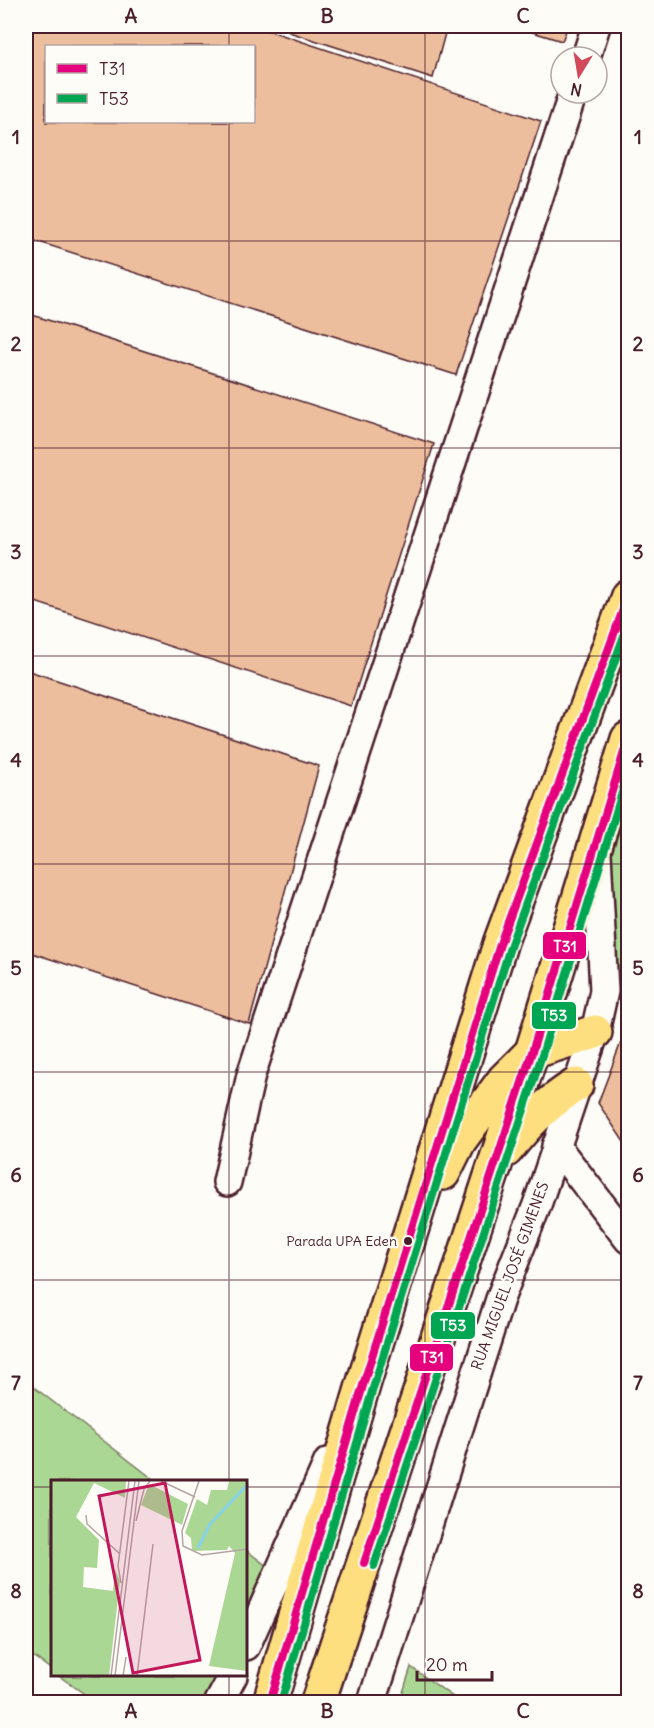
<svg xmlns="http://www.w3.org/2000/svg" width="654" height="1728" font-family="Delius,sans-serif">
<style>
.green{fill:#abd795;stroke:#7a7b60;stroke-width:1.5}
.building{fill:#edbe9d;stroke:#4a1f2b;stroke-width:1.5;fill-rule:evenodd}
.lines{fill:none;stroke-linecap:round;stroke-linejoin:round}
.minor-casing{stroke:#4a1f2b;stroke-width:32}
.major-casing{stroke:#4a1f2b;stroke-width:38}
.minor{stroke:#fdfcf7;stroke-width:27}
.major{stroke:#fedf80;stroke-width:33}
.bus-1-casing{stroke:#fdfcf7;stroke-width:12}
.bus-2-casing{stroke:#fdfcf7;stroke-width:12}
.bus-1{stroke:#e5007d;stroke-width:8}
.bus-2{stroke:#00a651;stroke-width:8}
.grid{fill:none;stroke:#4a1f2b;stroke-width:1.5;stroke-opacity:0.55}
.bus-dot{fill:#4a1f2b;stroke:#fdfcf7;stroke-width:2}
.labels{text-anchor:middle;stroke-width:5;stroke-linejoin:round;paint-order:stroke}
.bus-label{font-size:14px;fill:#4a1f2b;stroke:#fdfcf7;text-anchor:end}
.street-label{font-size:15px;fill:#4a1f2b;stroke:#fdfcf7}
.inset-river{fill:none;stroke:#87d3e7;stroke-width:3}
.inset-road{fill:none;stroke:#b5a4a5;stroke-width:1.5}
.view{fill:#c2185b;fill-opacity:0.15;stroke:#c2185b;stroke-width:3}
.inset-edge{fill:none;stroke:#4a1f2b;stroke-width:3}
.line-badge{stroke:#fdfcf7;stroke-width:2}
.badge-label{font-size:16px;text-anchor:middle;font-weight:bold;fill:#fff}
.neatline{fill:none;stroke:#4a1f2b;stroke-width:2}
.grid-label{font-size:20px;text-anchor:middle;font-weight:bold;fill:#4a1f2b}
</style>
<rect width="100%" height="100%" fill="#fdfcf7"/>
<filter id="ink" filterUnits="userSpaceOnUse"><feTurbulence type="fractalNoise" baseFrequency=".0167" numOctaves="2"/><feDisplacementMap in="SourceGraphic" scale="12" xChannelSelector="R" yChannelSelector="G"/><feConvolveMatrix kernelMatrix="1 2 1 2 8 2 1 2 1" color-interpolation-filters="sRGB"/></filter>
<g filter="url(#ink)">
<g class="green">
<path d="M 628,779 L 628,1005 L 619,990 L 609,889 L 612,838 Z"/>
<path d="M 26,1381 L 157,1482 L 52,1482 L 52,1670 L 26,1651 Z"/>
<path d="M 246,1550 L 268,1567 L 246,1629 Z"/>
<path d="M 411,1667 L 460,1702 L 400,1702 Z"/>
<path d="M 59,1676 L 223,1676 L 207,1702 L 96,1702 Z"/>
</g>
<g class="building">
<path d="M 26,26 L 255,26 L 541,121 L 456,375 L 26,238 ZM 46,46 L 254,46 L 254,122 L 46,122 Z"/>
<path d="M 291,26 L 447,26 L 433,78 L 289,32 Z"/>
<path d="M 513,26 L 568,26 L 562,41 Z"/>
<path d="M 26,313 L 434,444 L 351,706 L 26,599 Z"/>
<path d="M 26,670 L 319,766 L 249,1024 L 26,951 Z"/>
<path d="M 628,1024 L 628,1148 L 598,1103 Z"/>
</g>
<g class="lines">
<g class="minor-casing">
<g id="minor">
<path d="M 586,57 L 596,26"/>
<path d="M 556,1146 L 628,1239"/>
<path d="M 227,1182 L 251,1075 L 573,93"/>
<path d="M 246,1646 L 328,1462"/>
<path d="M 219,1702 L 233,1676"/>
<path d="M 372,1702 L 500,1299 L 537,1205 L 595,1032 L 604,991 L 597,853"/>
</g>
</g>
<g class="major-casing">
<g id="major">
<path d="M 506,1150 C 529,1121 545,1105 576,1085"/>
<path d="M 443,1173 L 459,1141 L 504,1080 L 532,1052 L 595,1032"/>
<path d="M 270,1702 L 364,1382 L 501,941 L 628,596"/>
<path d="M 318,1702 L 532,1052 L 628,739"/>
</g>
</g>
<use href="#minor" class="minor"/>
<use href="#major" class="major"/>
<g class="bus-1-casing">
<g id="bus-1">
<path d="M 364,1563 L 532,1052 L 628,739"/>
<path d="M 270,1702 L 364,1382 L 501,941 L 628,596"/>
</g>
</g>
<g class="bus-2-casing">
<g id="bus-2">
<path d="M 374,1566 L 542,1055 L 628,773"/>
<path d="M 281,1702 L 374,1385 L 511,944 L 628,625"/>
</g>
</g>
<use href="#bus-1" class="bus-1"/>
<use href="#bus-2" class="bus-2"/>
</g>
</g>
<path class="grid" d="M 229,26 L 229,46M 425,26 L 425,1702M 229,122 L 229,1482M 26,241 L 628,241M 26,448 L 628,448M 26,656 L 628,656M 26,864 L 628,864M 26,1072 L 628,1072M 26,1280 L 628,1280M 26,1487 L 52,1487M 246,1487 L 628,1487M 229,1676 L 229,1702"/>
<circle class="bus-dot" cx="408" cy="1241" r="5"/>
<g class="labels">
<g class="bus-label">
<text x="397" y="1246">Parada UPA Eden</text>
</g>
<g class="street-label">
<text transform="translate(510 1276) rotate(-70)" y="5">RUA MIGUEL JOSÉ GIMENES</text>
</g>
</g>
<g transform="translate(51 1480)">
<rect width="196" height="196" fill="#fdfcf7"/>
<path d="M 0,1 L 75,1 L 74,18 L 43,3 L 25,37 L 48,60 L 46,88 L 33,87 L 32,107 L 62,111 L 64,89 L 69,101 L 58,196 L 0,196 ZM 178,1 L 196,1 L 196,191 L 158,186 L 184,73 L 178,66 L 176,70 L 141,71 L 140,58 L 134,53 L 146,19 L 156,25 L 160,10 L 176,10 ZM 98,4 L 137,24 L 131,45 L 90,25 Z" fill="#abd795"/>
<path class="inset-river" d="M 147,68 L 159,44 L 197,4"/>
<path class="inset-road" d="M 110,1 L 144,17M 148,1 L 131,51 L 132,66 L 151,75 L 197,69M 35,35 L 36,44 L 69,74M 85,41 L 93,9 L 99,1M 70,103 L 67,86 L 78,1M 60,196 L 84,1M 64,196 L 88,1M 72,196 L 75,177M 86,196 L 102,64"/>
<path class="view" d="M 114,3 L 149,180 L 82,193 L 48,16 Z"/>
<rect width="196" height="196" class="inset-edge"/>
</g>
<g class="line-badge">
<rect x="542" y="931" width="45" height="29" rx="6" fill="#e5007d"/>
<rect x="531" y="1001" width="46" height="29" rx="6" fill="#00a651"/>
<rect x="430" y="1311" width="46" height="29" rx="6" fill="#00a651"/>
<rect x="409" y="1343" width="45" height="29" rx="6" fill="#e5007d"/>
</g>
<g class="badge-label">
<text x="565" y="952">T31</text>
<text x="554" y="1021">T53</text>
<text x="453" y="1331">T53</text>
<text x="432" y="1363">T31</text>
</g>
<rect width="654" height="1728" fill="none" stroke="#fdfcf7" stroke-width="66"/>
<rect x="45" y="45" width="210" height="78" fill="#fdfcf7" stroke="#b5a4a5" stroke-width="1.5"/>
<rect x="57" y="64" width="30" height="9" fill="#e5007d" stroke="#b5a4a5" stroke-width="1.5"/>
<text x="99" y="75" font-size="18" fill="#4a1f2b">T31</text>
<rect x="57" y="94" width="30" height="9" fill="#00a651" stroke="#b5a4a5" stroke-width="1.5"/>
<text x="99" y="105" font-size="18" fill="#4a1f2b">T53</text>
<g transform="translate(579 75) rotate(191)"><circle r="28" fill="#fdfcf7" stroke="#b5a4a5" stroke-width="1.5"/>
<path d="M0-4.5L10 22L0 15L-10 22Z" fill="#d1495b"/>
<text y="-9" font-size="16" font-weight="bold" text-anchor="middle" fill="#4a1f2b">N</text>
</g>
<path d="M417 1671v9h75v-9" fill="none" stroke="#4a1f2b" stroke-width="3"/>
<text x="426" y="1671" font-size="18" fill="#4a1f2b" stroke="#fdfcf7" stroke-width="4.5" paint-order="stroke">20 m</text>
<rect x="33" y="33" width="588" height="1662" class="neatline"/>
<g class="grid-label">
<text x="131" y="23">A</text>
<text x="327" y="23">B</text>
<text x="523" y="23">C</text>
<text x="16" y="144">1</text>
<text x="638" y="144">1</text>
<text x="16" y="351">2</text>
<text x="638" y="351">2</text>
<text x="16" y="559">3</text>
<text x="638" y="559">3</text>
<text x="16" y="767">4</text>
<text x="638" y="767">4</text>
<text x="16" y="975">5</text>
<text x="638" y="975">5</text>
<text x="16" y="1182">6</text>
<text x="638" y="1182">6</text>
<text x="16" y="1390">7</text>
<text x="638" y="1390">7</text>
<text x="16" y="1598">8</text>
<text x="638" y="1598">8</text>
<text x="131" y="1718">A</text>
<text x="327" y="1718">B</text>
<text x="523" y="1718">C</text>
</g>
</svg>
